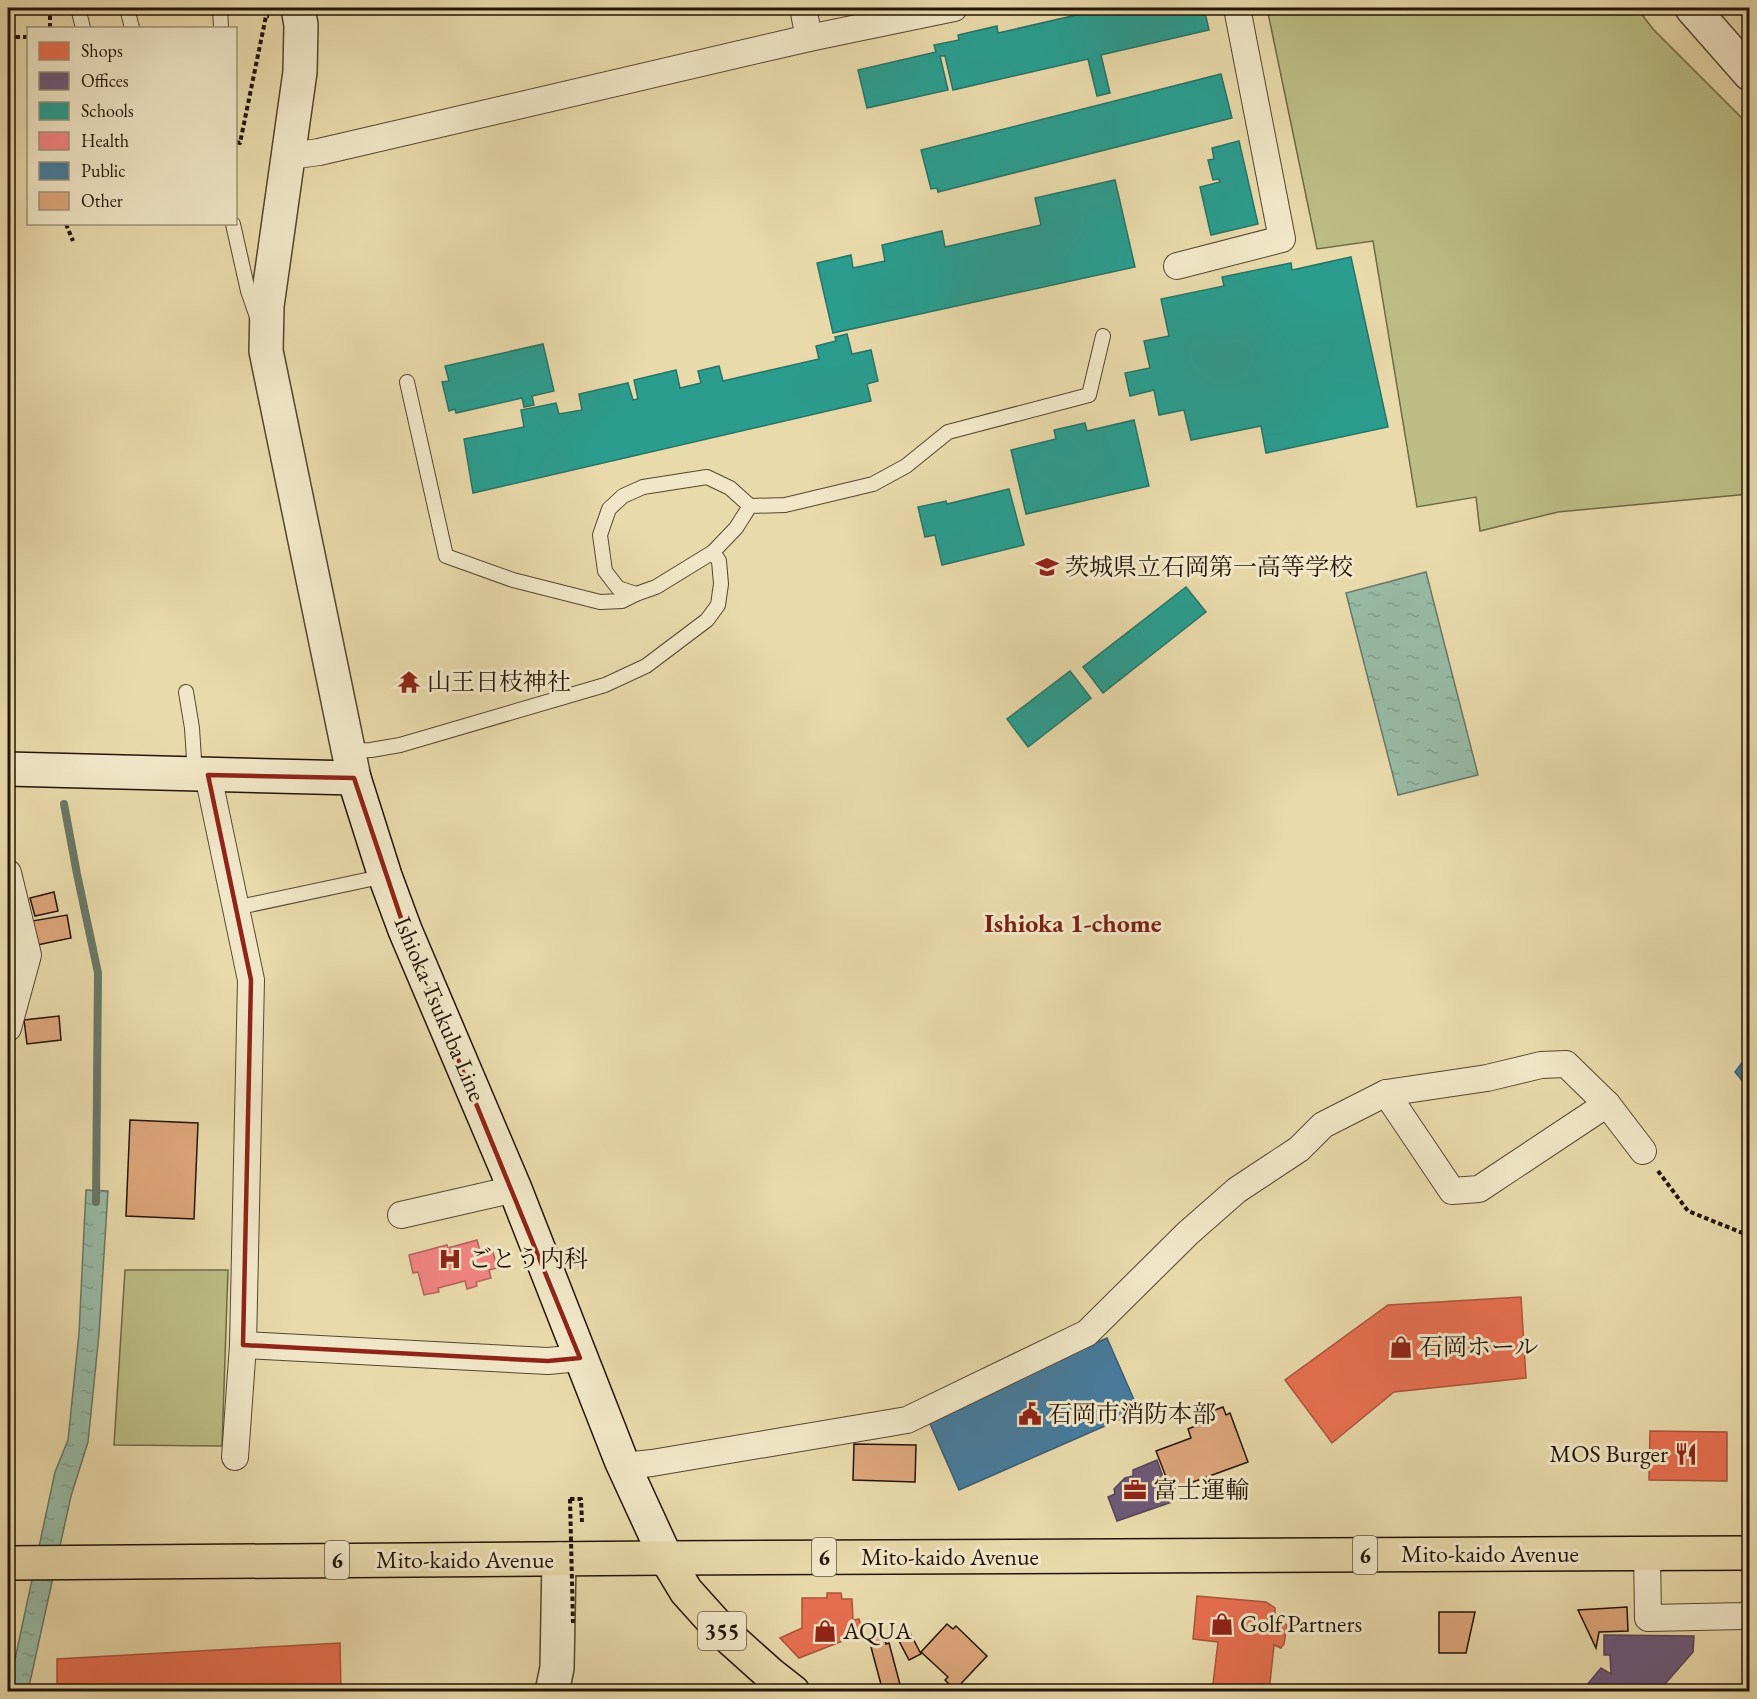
<svg xmlns="http://www.w3.org/2000/svg" width="1757" height="1699" font-family="'EB Garamond','Noto Serif JP',serif">
<style>
.green{fill:#bcbe85;stroke:#706946;stroke-width:1.5}
.water{fill:url(#water-ripples);stroke:#697867;stroke-width:1.5}
.shops{fill:#e76f51;stroke:#ac543b;stroke-width:1.5}
.offices{fill:#6d597a;stroke:#574458;stroke-width:1.5}
.schools{fill:#2a9d8f;stroke:#287466;stroke-width:1.5}
.health{fill:#f28482;stroke:#b4625d;stroke-width:1.5}
.public{fill:#457b9d;stroke:#3b5c70;stroke-width:1.5}
.lines{fill:none;stroke-linecap:round;stroke-linejoin:round}
.stream{stroke:#697867;stroke-width:8}
.building{fill:#dea67c;stroke:#231408;stroke-width:1.5}
.service-casing{stroke:#544631;stroke-width:16}
.minor-casing{stroke:#544631;stroke-width:28}
.tertiary-casing{stroke:#544631;stroke-width:36}
.secondary-casing{stroke:#231408;stroke-width:36}
.trunk-casing{stroke:#231408;stroke-width:36}
.path{stroke:#231408;stroke-width:4;stroke-dasharray:4.5 3;stroke-linecap:butt}
.service{stroke:#f1e7c8;stroke-width:14}
.minor{stroke:#f1e7c8;stroke-width:26}
.tertiary{stroke:#f1e7c8;stroke-width:33}
.secondary{stroke:#f1e7c8;stroke-width:33}
.trunk{stroke:#e9daab;stroke-width:33}
.path-bridge{stroke:#231408;stroke-width:4;stroke-dasharray:4.5 3;stroke-linecap:butt}
.marked{fill:none;stroke:#8f2418;stroke-width:4.5;stroke-linejoin:round}
.labels{text-anchor:middle;stroke-width:6;stroke-linejoin:round;paint-order:stroke}
.shield{fill:#f1e7c8;stroke:#615342;stroke-width:1.5}
.shield-label{font-size:22px;font-weight:bold;fill:#231408}
.poi-label{font-size:24px;fill:#231408;stroke:#f1e7c8;text-anchor:start}
.street-label{font-size:24px;fill:#231408;stroke:#f1e7c8}
.neighbourhood-label{font-size:26px;font-weight:bold;fill:#7a1f14;stroke:#f1e7c8}
</style>
<defs>
<pattern id="water-ripples" width="26" height="14" patternUnits="userSpaceOnUse" patternTransform="scale(1.5)"><rect width="26" height="14" fill="#98bba6"/><path d="M2 4q2-2 4 0t4 0M15 11q2-2 4 0t4 0" fill="none" stroke="#83a08d"/></pattern>
</defs>
<rect width="100%" height="100%" fill="#e9daab"/>
<filter id="stains"><feTurbulence type="fractalNoise" baseFrequency=".00333" numOctaves="4"/><feColorMatrix values="0 0 0 0 .2 0 0 0 0 .09 0 0 0 0 .02 0 0 0 .5 -.17"/></filter>
<radialGradient id="worn" r=".72"><stop offset=".6" stop-color="#630" stop-opacity="0"/><stop offset="1" stop-color="#630" stop-opacity=".3"/></radialGradient>
<g class="green">
<path d="M 1267,8 L 1637,8 L 1653,29 L 1749,125 L 1749,494 L 1558,512 L 1480,531 L 1476,497 L 1417,507 L 1373,241 L 1317,249 Z"/>
<path d="M 125,1270 L 228,1270 L 222,1446 L 114,1445 Z"/>
</g>
<g class="water">
<path d="M 1426,572 L 1478,775 L 1398,795 L 1346,593 Z"/>
<path d="M 86,1190 L 108,1191 L 99,1334 L 88,1442 L 71,1496 L 28,1691 L 8,1692 L 55,1472 L 68,1440 L 79,1333 Z"/>
</g>
<g class="shops">
<path d="M 1521,1297 L 1526,1378 L 1394,1392 L 1332,1443 L 1285,1380 L 1388,1305 Z"/>
<path d="M 1650,1431 L 1727,1432 L 1727,1481 L 1649,1480 Z"/>
<path d="M 827,1593 L 841,1593 L 842,1599 L 852,1599 L 853,1620 L 859,1619 L 863,1633 L 799,1658 L 780,1638 L 802,1628 L 802,1598 L 827,1598 Z"/>
<path d="M 1197,1596 L 1266,1602 L 1275,1608 L 1275,1621 L 1283,1622 L 1287,1625 L 1284,1644 L 1281,1648 L 1274,1645 L 1269,1692 L 1212,1692 L 1218,1642 L 1193,1639 Z"/>
<path d="M 340,1643 L 341,1692 L 57,1692 L 57,1659 Z"/>
</g>
<g class="offices">
<path d="M 1157,1460 L 1172,1502 L 1117,1521 L 1108,1497 L 1115,1494 L 1114,1489 L 1125,1478 L 1133,1476 L 1133,1470 Z"/>
<path d="M 1604,1635 L 1694,1636 L 1693,1652 L 1658,1692 L 1581,1692 L 1601,1668 L 1611,1674 L 1610,1655 L 1604,1655 Z"/>
</g>
<g class="schools">
<path d="M 1107,8 L 1204,8 L 1209,30 L 1101,55 L 1110,93 L 1097,96 L 1088,59 L 953,90 L 945,56 L 940,56 L 948,90 L 867,108 L 858,70 L 936,52 L 934,45 L 959,40 L 958,35 L 997,26 L 998,33 Z"/>
<path d="M 1221,74 L 1232,118 L 938,192 L 937,188 L 931,189 L 921,150 Z"/>
<path d="M 1239,141 L 1258,224 L 1211,235 L 1200,187 L 1220,182 L 1219,179 L 1213,180 L 1208,160 L 1214,159 L 1212,148 Z"/>
<path d="M 1115,180 L 1135,267 L 833,333 L 817,263 L 851,255 L 853,268 L 885,261 L 882,245 L 942,231 L 945,247 L 1041,225 L 1035,198 Z"/>
<path d="M 1351,257 L 1388,427 L 1266,453 L 1261,426 L 1191,440 L 1184,410 L 1159,415 L 1154,390 L 1130,396 L 1125,373 L 1150,368 L 1144,341 L 1169,336 L 1161,299 L 1224,286 L 1222,277 L 1291,263 L 1292,270 Z"/>
<path d="M 847,334 L 852,354 L 871,350 L 878,381 L 867,384 L 871,401 L 473,493 L 464,439 L 524,427 L 521,410 L 556,403 L 559,414 L 582,410 L 579,394 L 628,383 L 633,400 L 638,399 L 634,380 L 676,370 L 680,388 L 701,383 L 698,371 L 719,366 L 723,381 L 819,359 L 816,346 L 836,341 L 835,337 Z"/>
<path d="M 543,344 L 554,391 L 532,396 L 534,405 L 524,407 L 522,398 L 456,413 L 455,409 L 449,411 L 442,382 L 449,381 L 445,366 Z"/>
<path d="M 1134,420 L 1149,486 L 1026,514 L 1011,450 L 1056,439 L 1054,430 L 1085,423 L 1087,431 Z"/>
<path d="M 1009,489 L 1024,545 L 942,565 L 935,535 L 925,537 L 918,507 L 946,501 L 947,504 Z"/>
<path d="M 1186,587 L 1206,612 L 1103,693 L 1083,667 Z"/>
<path d="M 1070,671 L 1091,698 L 1028,747 L 1007,719 Z"/>
</g>
<path class="health" d="M 477,1240 L 481,1255 L 493,1252 L 497,1268 L 489,1270 L 491,1278 L 476,1282 L 477,1286 L 467,1289 L 465,1281 L 438,1288 L 439,1292 L 424,1295 L 418,1272 L 413,1273 L 409,1255 L 447,1245 L 448,1248 Z"/>
<g class="public">
<path d="M 1750,1052 L 1750,1090 L 1735,1072 Z"/>
<path d="M 1107,1338 L 1139,1411 L 959,1490 L 927,1417 Z"/>
</g>
<g class="lines">
<path class="stream" d="M 64,804 L 77,874 L 98,973 L 96,1202"/>
</g>
<g class="building">
<path d="M 54,892 L 58,911 L 35,916 L 30,898 Z"/>
<path d="M 67,915 L 71,938 L 37,945 L 32,921 Z"/>
<path d="M 59,1016 L 61,1040 L 27,1044 L 24,1020 Z"/>
<path d="M 130,1120 L 198,1123 L 194,1219 L 126,1216 Z"/>
<path d="M 1223,1407 L 1226,1415 L 1230,1413 L 1248,1462 L 1171,1490 L 1156,1451 L 1191,1438 L 1188,1429 L 1210,1420 L 1207,1413 Z"/>
<path d="M 854,1444 L 916,1445 L 915,1482 L 853,1480 Z"/>
<path d="M 1627,1607 L 1628,1631 L 1599,1632 L 1596,1648 L 1578,1610 Z"/>
<path d="M 1439,1612 L 1475,1612 L 1466,1653 L 1439,1653 Z"/>
<path d="M 947,1624 L 953,1629 L 956,1626 L 987,1656 L 955,1690 L 945,1680 L 948,1677 L 921,1652 Z"/>
<path d="M 910,1633 L 921,1654 L 909,1660 L 898,1639 Z"/>
<path d="M 884,1635 L 886,1644 L 889,1643 L 902,1692 L 883,1692 L 871,1647 L 875,1646 L 873,1638 Z"/>
</g>
<g class="lines">
<g class="service-casing">
<g id="service">
<path d="M 78,8 L 83,28"/>
<path d="M 127,8 L 132,28"/>
<path d="M 220,8 L 221,28"/>
<path d="M 233,224 L 248,291 L 257,317"/>
<path d="M 407,382 L 446,556 L 513,580 L 600,602 L 622,601 L 636,594"/>
<path d="M 750,506 L 730,488 L 707,477 L 643,487 L 623,496 L 609,509 L 600,535 L 605,571 L 618,588 L 636,594 L 656,587 L 713,552 L 736,528 L 750,506 L 785,505 L 873,484 L 906,466 L 948,432 L 1089,395 L 1103,336"/>
<path d="M 186,692 L 192,728 L 195,775"/>
<path d="M 349,751 L 371,750 L 400,745 L 605,685 L 646,666 L 707,620 L 718,605 L 721,584 L 719,561 L 713,552"/>
<path d="M 235,908 L 385,876"/>
</g>
</g>
<g class="minor-casing">
<g id="minor">
<path d="M 803,8 L 809,38"/>
<path d="M 290,156 L 319,152 L 809,38 L 954,8"/>
<path d="M 1177,266 L 1282,239 L 1237,8"/>
<path d="M 208,775 L 251,980 L 243,1345 L 235,1457"/>
<path d="M 8,873 L 28,955 L 8,1028"/>
<path d="M 1386,1093 L 1487,1078 L 1541,1065 L 1566,1064 L 1607,1104"/>
<path d="M 401,1215 L 515,1189"/>
<path d="M 243,1345 L 548,1361 L 580,1358"/>
<path d="M 624,1466 L 652,1463 L 907,1420 L 1087,1333 L 1188,1233 L 1237,1190 L 1299,1149 L 1323,1125 L 1386,1093 L 1452,1191 L 1479,1189 L 1607,1104 L 1643,1151"/>
<path d="M 1647,1554 L 1648,1618 L 1745,1616 L 1750,1612"/>
</g>
</g>
<g class="tertiary-casing">
<g id="tertiary">
<path d="M 298,8 L 301,25 L 300,72 L 267,306 L 266,351 L 354,778"/>
<path d="M 1692,8 L 1750,74"/>
<path d="M 552,1692 L 557,1668 L 559,1559"/>
</g>
</g>
<g class="secondary-casing">
<path id="secondary" d="M 8,769 L 354,778 L 385,876 L 405,930 L 515,1189 L 621,1460 L 666,1558"/>
</g>
<g class="trunk-casing">
<g id="trunk">
<path d="M 666,1558 L 686,1591 L 721,1630 L 770,1674 L 793,1692"/>
<path d="M 8,1563 L 666,1558 L 1750,1553"/>
</g>
</g>
<g class="path">
<path d="M 50,8 L 50,28"/>
<path d="M 8,37 L 28,37"/>
<path d="M 236,142 L 240,143 L 266,16 L 269,16"/>
<path d="M 66,224 L 73,241"/>
<path d="M 1658,1171 L 1688,1211 L 1750,1236"/>
<path d="M 570,1499 L 581,1499 L 582,1522"/>
</g>
<use href="#service" class="service"/>
<use href="#minor" class="minor"/>
<use href="#tertiary" class="tertiary"/>
<use href="#secondary" class="secondary"/>
<use href="#trunk" class="trunk"/>
<path class="path-bridge" d="M 570,1499 L 573,1623"/>
</g>
<path class="marked" d="M 208,775 L 354,778 L 405,930 L 580,1358 L 548,1361 L 243,1345 L 251,980 Z"/>
<defs>
<g id="school-bare" transform="scale(1.8)"><path d="M0-5L7-2L0 1L-7-2ZM-4 1L0 2.5L4 1V4Q0 6-4 4Z" fill="#8f2418" stroke="#f1e7c8" stroke-width="2.5" paint-order="stroke"/></g>
<g id="temple-bare" transform="scale(1.8)"><path d="M0-6L5-2H3V0L6.5 2.5H4V6H1.5V3h-3V6H-4V2.5H-6.5L-3 0V-2H-5Z" fill="#8f2418" stroke="#f1e7c8" stroke-width="2.5" paint-order="stroke"/></g>
<g id="hospital-bare" transform="scale(1.8)"><path d="M-5-5h3v3.5h4V-5h3V5h-3V1.5h-4V5h-3Z" fill="#8f2418" stroke="#f1e7c8" stroke-width="2.5" paint-order="stroke"/></g>
<g id="shop-bare" transform="scale(1.8)"><path d="M-5-2.5h2.3a2.7 3.5 0 0 1 5.4 0H5L5.5 6h-11ZM-1.5-2.5h3a1.5 2.3 0 0 0-3 0Z" fill="#8f2418" stroke="#f1e7c8" stroke-width="2.5" paint-order="stroke"/></g>
<g id="civic-bare" transform="scale(1.8)"><path d="M-.6-6.5H3V-4.5H.6V-3L4-1V1h2V6H-6V1h2V-1L-.6-3ZM-1.2 2.5V6h2.4V2.5Z" fill="#8f2418" stroke="#f1e7c8" stroke-width="2.5" paint-order="stroke"/></g>
<g id="restaurant-bare" transform="scale(1.8)"><path d="M-5-6h1v4h1v-4h1v4h1v-4h1v5L-1.5 .5V6h-2V.5L-5-1ZM5-6V6H3V1.5H1.5Q1.5-4 5-6Z" fill="#8f2418" stroke="#f1e7c8" stroke-width="2.5" paint-order="stroke"/></g>
<g id="office-bare" transform="scale(1.8)"><path d="M-6-3h4V-5.5h4V-3h4V5H-6ZM-1-4.5V-3h2v-1.5ZM-6 0V1H6V0Z" fill="#8f2418" stroke="#f1e7c8" stroke-width="2.5" paint-order="stroke"/></g>
</defs>
<g fill-rule="evenodd">
<use href="#school-bare" x="1047" y="567"/>
<use href="#temple-bare" x="409" y="682"/>
<use href="#hospital-bare" x="450" y="1259"/>
<use href="#shop-bare" x="1401" y="1347"/>
<use href="#civic-bare" x="1030" y="1414"/>
<use href="#restaurant-bare" x="1686" y="1454"/>
<use href="#office-bare" x="1135" y="1490"/>
<use href="#shop-bare" x="1222" y="1624"/>
<use href="#shop-bare" x="825" y="1631"/>
</g>
<g class="labels">
<g class="shield">
<rect x="1353" y="1536" width="24" height="38" rx="4.5"/>
<rect x="812" y="1538" width="24" height="38" rx="4.5"/>
<rect x="325" y="1541" width="24" height="38" rx="4.5"/>
<rect x="698" y="1612" width="48" height="38" rx="4.5"/>
</g>
<g class="shield-label">
<text x="1365" y="1563">6</text>
<text x="824" y="1565">6</text>
<text x="337" y="1568">6</text>
<text x="722" y="1639">355</text>
</g>
<g class="poi-label">
<text x="1065" y="575">茨城県立石岡第一高等学校</text>
<text x="427" y="690">山王日枝神社</text>
<text x="468" y="1267">ごとう内科</text>
<text x="1419" y="1355">石岡ホール</text>
<text x="1048" y="1422">石岡市消防本部</text>
<text x="1668" y="1462" text-anchor="end">MOS Burger</text>
<text x="1153" y="1498">富士運輸</text>
<text x="1240" y="1632">Golf Partners</text>
<text x="843" y="1639">AQUA</text>
</g>
<g class="street-label">
<text transform="translate(440 1009) rotate(67)" y="8">Ishioka-Tsukuba Line</text>
<text x="1490" y="1562">Mito-kaido Avenue</text>
<text x="950" y="1565">Mito-kaido Avenue</text>
<text x="465" y="1568">Mito-kaido Avenue</text>
</g>
<g class="neighbourhood-label">
<text x="1073" y="932">Ishioka 1-chome</text>
</g>
</g>
<rect width="1757" height="1699" fill="none" stroke="#e9daab" stroke-width="30"/>
<rect x="9" y="9" width="1739" height="1681" fill="none" stroke="#231408" stroke-width="3"/>
<rect x="15" y="15" width="1727" height="1669" fill="none" stroke="#231408" stroke-width="1.5"/>
<rect x="27" y="27" width="210" height="198" fill="#f1e7c8" stroke="#9f937b" stroke-width="1.5"/>
<rect x="39" y="42" width="30" height="18" fill="#e76f51" stroke="#9f937b" stroke-width="1.5"/>
<text x="81" y="57" font-size="18" fill="#231408">Shops</text>
<rect x="39" y="72" width="30" height="18" fill="#6d597a" stroke="#9f937b" stroke-width="1.5"/>
<text x="81" y="87" font-size="18" fill="#231408">Offices</text>
<rect x="39" y="102" width="30" height="18" fill="#2a9d8f" stroke="#9f937b" stroke-width="1.5"/>
<text x="81" y="117" font-size="18" fill="#231408">Schools</text>
<rect x="39" y="132" width="30" height="18" fill="#f28482" stroke="#9f937b" stroke-width="1.5"/>
<text x="81" y="147" font-size="18" fill="#231408">Health</text>
<rect x="39" y="162" width="30" height="18" fill="#457b9d" stroke="#9f937b" stroke-width="1.5"/>
<text x="81" y="177" font-size="18" fill="#231408">Public</text>
<rect x="39" y="192" width="30" height="18" fill="#dea67c" stroke="#9f937b" stroke-width="1.5"/>
<text x="81" y="207" font-size="18" fill="#231408">Other</text>
<rect width="100%" height="100%" filter="url(#stains)"/>
<rect width="100%" height="100%" fill="url(#worn)"/>
</svg>
